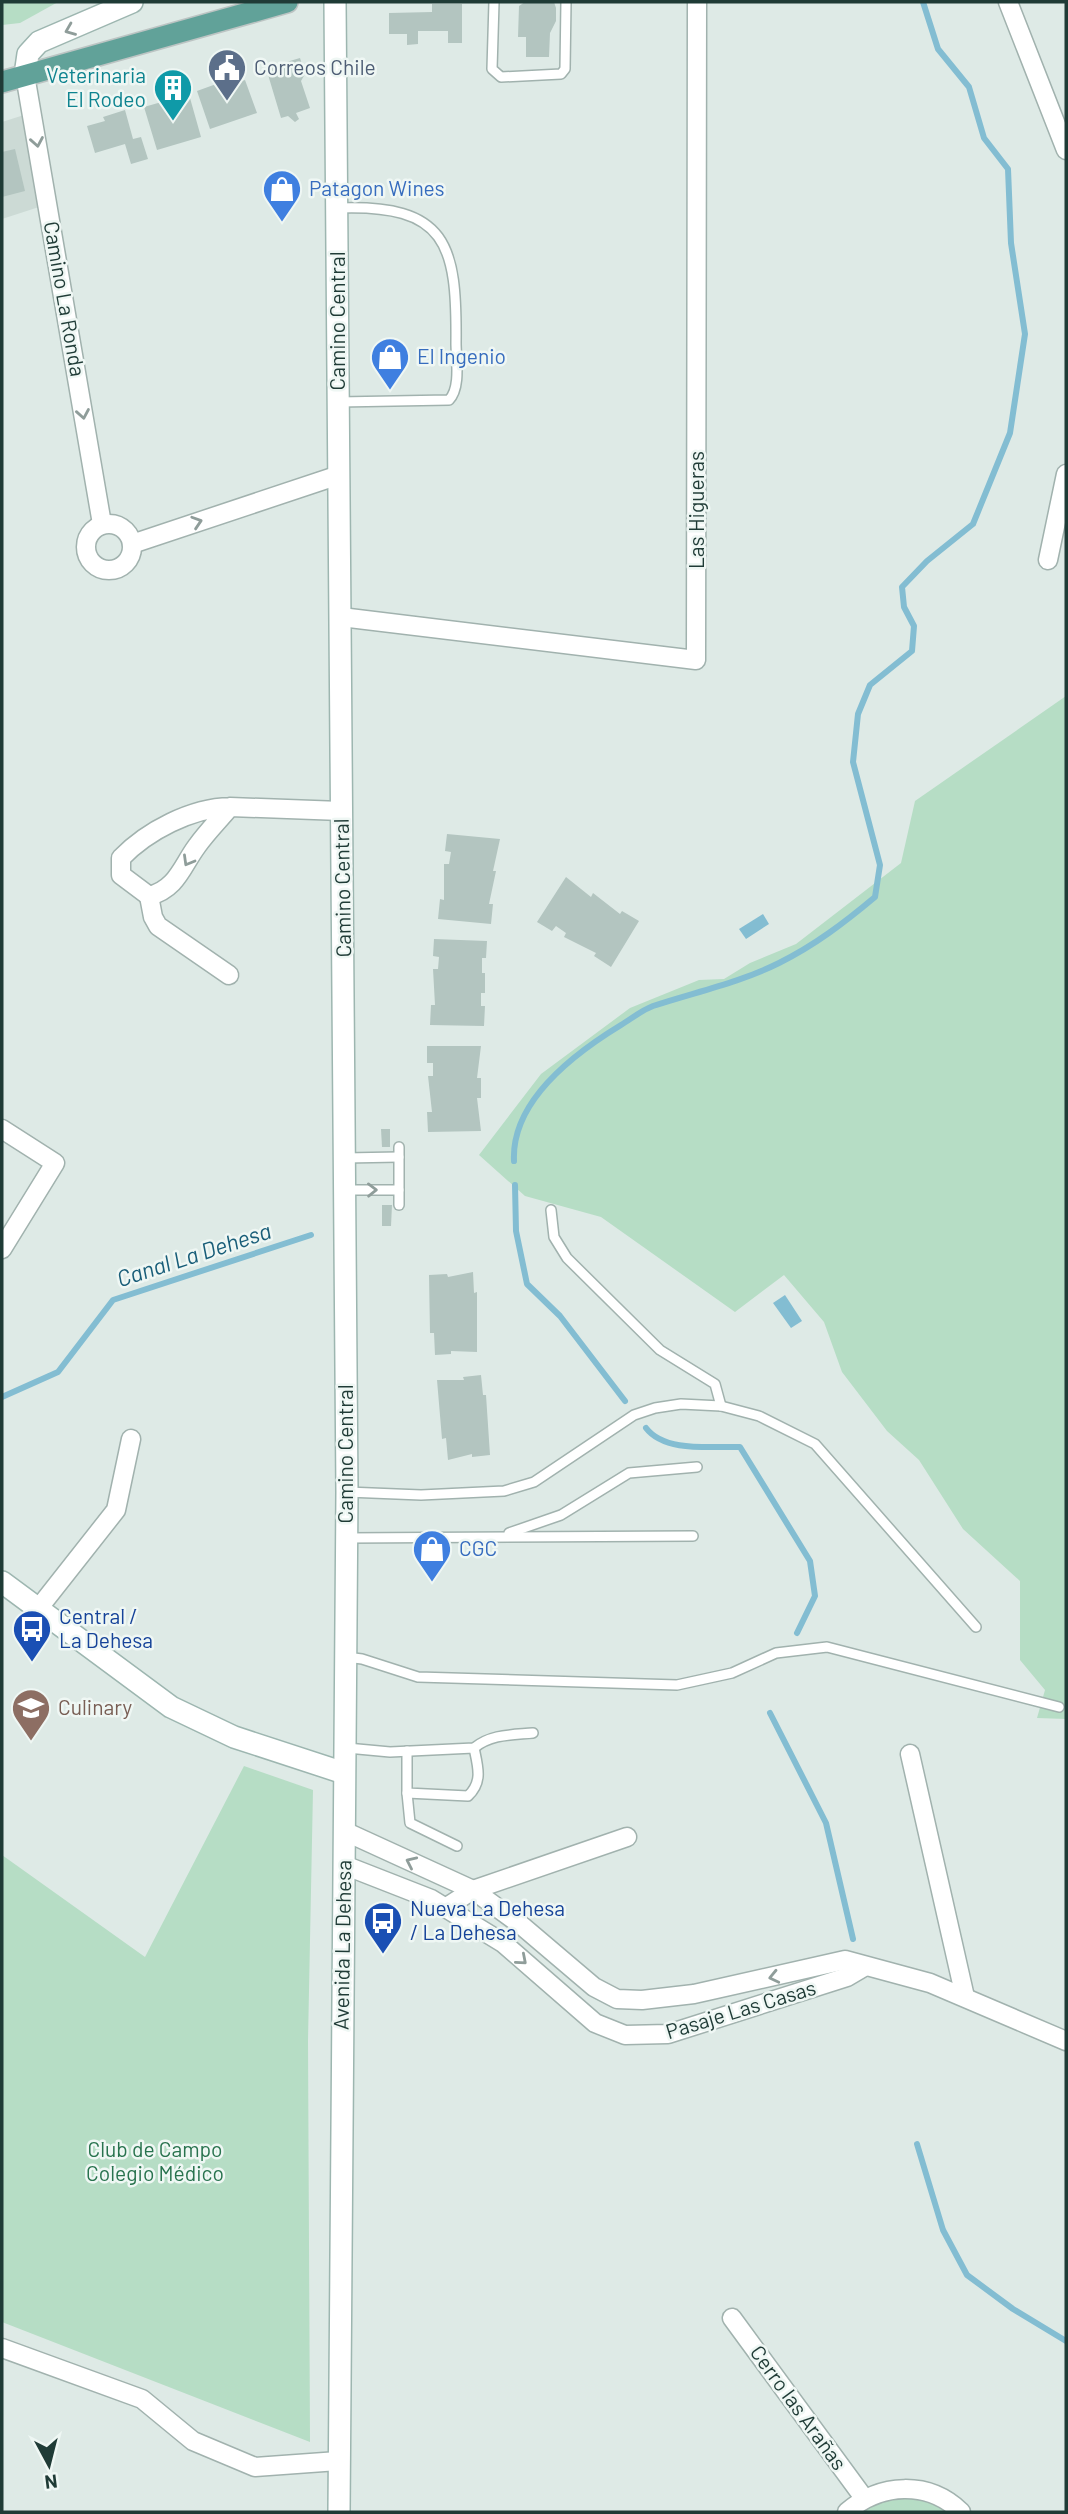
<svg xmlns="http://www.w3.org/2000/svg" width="1068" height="2514" font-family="Barlow,sans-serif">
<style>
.built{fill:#ccdad5}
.green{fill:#b6ddc5}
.water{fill:#83bdd2}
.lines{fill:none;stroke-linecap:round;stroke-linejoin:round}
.stream{stroke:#83bdd2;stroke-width:6}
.building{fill:#b3c5c0}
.lane-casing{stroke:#a1b2ae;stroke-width:12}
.street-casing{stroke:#a1b2ae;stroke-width:21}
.secondary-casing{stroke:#9db6b0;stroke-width:24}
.primary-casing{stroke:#bcc4c3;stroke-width:24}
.lane{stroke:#fff;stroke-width:9}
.street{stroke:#fff;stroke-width:18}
.secondary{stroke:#fff;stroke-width:21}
.primary{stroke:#61a299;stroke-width:21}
.oneway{stroke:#8f9d9a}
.labels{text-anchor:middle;stroke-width:5;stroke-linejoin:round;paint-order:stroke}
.service-label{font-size:21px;fill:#4e5e75;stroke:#eff7f4;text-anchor:start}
.culture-label{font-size:21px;fill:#0d838f;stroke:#eff7f4;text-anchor:end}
.shop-label{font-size:21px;fill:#366cbe;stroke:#eff7f4;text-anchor:start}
.street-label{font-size:21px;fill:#1f3b36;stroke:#eff7f4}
.transit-label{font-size:21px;fill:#164399;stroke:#eff7f4;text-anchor:start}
.education-label{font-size:21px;fill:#785e54;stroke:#eff7f4;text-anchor:start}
.park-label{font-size:21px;fill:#28734e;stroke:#eff7f4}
.water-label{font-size:23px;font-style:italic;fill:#185d78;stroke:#eff7f4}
</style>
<rect width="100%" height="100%" fill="#deeae6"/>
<path class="built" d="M 24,115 L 39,207 L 2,219 L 2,122 Z"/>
<g class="green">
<path d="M 2,2 L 58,2 L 20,23 L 2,25 Z"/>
<path d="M 1066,696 L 1066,1719 L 1037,1718 L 1045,1690 L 1020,1660 L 1020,1581 L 963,1529 L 919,1460 L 887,1431 L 842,1372 L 824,1322 L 784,1275 L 735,1312 L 601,1217 L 525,1196 L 479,1155 L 541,1074 L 630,1008 L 699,980 L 724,979 L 750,963 L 796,944 L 901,863 L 915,801 Z"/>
<path d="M 244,1766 L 313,1790 L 308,2041 L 310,2442 L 2,2322 L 2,1855 L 145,1957 Z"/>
<path d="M 906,2493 L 946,2505 L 953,2512 L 855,2512 L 866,2503 Z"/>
</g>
<g class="water">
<path d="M 763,914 L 769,924 L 746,939 L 739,929 Z"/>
<path d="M 785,1295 L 802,1321 L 791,1328 L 773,1303 Z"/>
</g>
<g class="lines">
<g class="stream">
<path d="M 514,1161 C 511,1100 575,1053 621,1025 C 631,1019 642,1010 653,1006 C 695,992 739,983 779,963 C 815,945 844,923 875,897 L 880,865 L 853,762 L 858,714 L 870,685 L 912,651 L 914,626 L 904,607 L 902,587 L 927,561 L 973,524 L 1010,433 L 1025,334 L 1011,243 L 1008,169 L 984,138 L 969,87 L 938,49 L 923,2"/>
<path d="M 515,1185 L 516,1231 L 527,1284 L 560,1316 L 625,1401"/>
<path d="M 2,1397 L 58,1372 L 113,1300 L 311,1235"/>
<path d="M 646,1428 C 665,1453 712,1446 740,1447 L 810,1561 L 815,1596 L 797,1633"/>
<path d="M 770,1713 L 826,1823 L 853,1939"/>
<path d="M 917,2144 L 943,2230 L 967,2275 L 1013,2309 L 1066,2341"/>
</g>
</g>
<g class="building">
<path d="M 525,2 L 554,2 L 556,8 L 556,21 L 550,33 L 549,57 L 526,57 L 526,37 L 518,37 L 519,6 Z"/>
<path d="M 432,4 L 462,4 L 462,43 L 448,43 L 448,31 L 418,31 L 418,44 L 407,45 L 407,34 L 389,34 L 389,13 L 432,12 Z"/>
<path d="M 300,58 L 305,74 L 301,81 L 310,108 L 296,113 L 299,119 L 295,122 L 288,116 L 281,118 L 266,68 Z"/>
<path d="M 245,80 L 257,113 L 210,129 L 197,91 L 219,83 L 221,88 Z"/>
<path d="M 190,98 L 201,137 L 157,150 L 144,107 L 165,101 L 166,106 Z"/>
<path d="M 125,110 L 133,139 L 141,137 L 148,159 L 131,164 L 125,144 L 95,153 L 87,126 L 105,121 L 103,117 Z"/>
<path d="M 15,149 L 25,191 L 2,197 L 2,152 Z"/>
<path d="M 447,834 L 500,839 L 493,871 L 496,871 L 489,904 L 493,904 L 491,924 L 438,919 L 440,899 L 444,900 L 444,864 L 449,864 L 451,852 L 445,851 Z"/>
<path d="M 566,877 L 591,897 L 593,893 L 620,914 L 622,911 L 639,921 L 611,967 L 594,956 L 596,953 L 564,937 L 566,933 L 556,926 L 552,931 L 537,922 Z"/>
<path d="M 434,939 L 487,941 L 486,958 L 482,958 L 482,973 L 485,973 L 485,993 L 481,993 L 481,1006 L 485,1006 L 484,1026 L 430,1025 L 431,1005 L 435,1005 L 433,969 L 438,969 L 439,957 L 433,956 Z"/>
<path d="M 427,1046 L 481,1046 L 477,1078 L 481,1078 L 481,1098 L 477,1098 L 481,1131 L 428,1132 L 427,1112 L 432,1112 L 428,1076 L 433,1076 L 433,1063 L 427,1063 Z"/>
<path d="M 381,1129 L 390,1129 L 390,1147 L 382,1147 Z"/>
<path d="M 382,1205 L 392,1205 L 391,1226 L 382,1226 Z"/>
<path d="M 473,1272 L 474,1293 L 477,1292 L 477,1352 L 451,1351 L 451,1354 L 435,1355 L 434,1333 L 430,1333 L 429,1275 L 447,1274 L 448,1277 Z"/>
<path d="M 481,1375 L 483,1395 L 486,1395 L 490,1455 L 472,1457 L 472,1454 L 448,1460 L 446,1438 L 442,1439 L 437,1380 L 464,1380 L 463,1377 Z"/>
</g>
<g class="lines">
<g class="lane-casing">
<g id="lane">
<path d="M 494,2 L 492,69 L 501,77 L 561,74 L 565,69 L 566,2"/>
<path d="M 338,208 C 447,204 457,244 456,343 C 456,359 461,388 449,400 L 339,402"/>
<path d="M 399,1147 L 399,1205"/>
<path d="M 345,1158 L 399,1157"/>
<path d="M 345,1190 L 399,1190"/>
<path d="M 551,1210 L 554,1237 L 567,1258 L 660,1350 L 715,1384 L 721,1406"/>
<path d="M 347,1492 L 421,1495 L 504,1491 L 534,1482 L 634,1415 L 655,1408 L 681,1404 L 721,1406 L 759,1416 L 815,1444 L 976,1627"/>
<path d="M 509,1533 L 561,1515 L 629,1473 L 697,1467"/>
<path d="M 348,1538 L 693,1536"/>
<path d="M 346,1657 L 362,1659 L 418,1677 L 677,1685 L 732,1673 L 776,1653 L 827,1647 L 1059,1707"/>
<path d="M 347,1748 L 390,1752 L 474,1748 C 491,1734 512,1735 533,1733"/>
<path d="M 407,1751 L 407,1793 L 468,1796 C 483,1782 478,1767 474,1748"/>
<path d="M 407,1793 L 410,1823 L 457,1846"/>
</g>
</g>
<g class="street-casing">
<g id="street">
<path d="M 1008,2 L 1066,150"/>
<path d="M 25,75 L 102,524"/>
<circle cx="109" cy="547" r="23"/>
<path d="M 132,544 L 339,475"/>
<path d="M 1048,560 L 1066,474"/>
<path d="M 341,617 L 696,660 L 697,2"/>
<path d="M 230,807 C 219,820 207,832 197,846 C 182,866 177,889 149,896 L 121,875 L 121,858 C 147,831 191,808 230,807 L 341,811"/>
<path d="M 149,896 L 153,917 L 158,926 L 229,975"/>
<path d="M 2,1129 L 55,1163 L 2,1249"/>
<path d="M 38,1609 L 116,1510 L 131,1439"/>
<path d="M 910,1754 L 965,1997"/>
<path d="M 344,1831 L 473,1890 L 521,1925 L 594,1987 L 617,1999 L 642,2000 L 694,1994 L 845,1960 L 930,1983 L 1066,2041"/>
<path d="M 344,1865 L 431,1899 L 503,1943 L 595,2023 L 625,2035 L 668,2034 L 847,1977 L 864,1967"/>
<path d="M 445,1908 L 473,1890 L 627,1837"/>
<path d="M 732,2318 L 864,2498"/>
<path d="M 2,2348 L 142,2399 L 193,2441 L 255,2467 L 338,2461"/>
<path d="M 847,2512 C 880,2483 928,2480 961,2512"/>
</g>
</g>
<g class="secondary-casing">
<g id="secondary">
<path d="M 335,2 L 347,1492 L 339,2512"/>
<path d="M 25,75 L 28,54 L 39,42 L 132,2"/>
<path d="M 2,1582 L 171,1707 L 234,1737 L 344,1773"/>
</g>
</g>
<g class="primary-casing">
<path id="primary" d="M 2,82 L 287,2"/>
</g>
<use href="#lane" class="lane"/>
<use href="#street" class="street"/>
<use href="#secondary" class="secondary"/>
<use href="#primary" class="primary"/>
</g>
<defs><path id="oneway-chevron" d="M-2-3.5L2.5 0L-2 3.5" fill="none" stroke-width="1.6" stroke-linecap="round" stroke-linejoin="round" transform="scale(1.75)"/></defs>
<g class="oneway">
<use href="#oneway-chevron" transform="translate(70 30) rotate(158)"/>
<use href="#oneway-chevron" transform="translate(37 142) rotate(80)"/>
<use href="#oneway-chevron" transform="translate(83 414) rotate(80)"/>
<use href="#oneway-chevron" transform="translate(197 522) rotate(-18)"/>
<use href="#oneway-chevron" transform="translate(188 861) rotate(120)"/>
<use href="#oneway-chevron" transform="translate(372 1190) rotate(-1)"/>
<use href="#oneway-chevron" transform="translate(411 1862) rotate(-155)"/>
<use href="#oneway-chevron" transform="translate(522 1960) rotate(41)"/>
<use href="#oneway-chevron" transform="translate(774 1977) rotate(167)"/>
</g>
<defs>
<g id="civic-pin" transform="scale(2.0125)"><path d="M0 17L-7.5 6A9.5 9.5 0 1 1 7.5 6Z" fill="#5c6f8a" stroke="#eff7f4"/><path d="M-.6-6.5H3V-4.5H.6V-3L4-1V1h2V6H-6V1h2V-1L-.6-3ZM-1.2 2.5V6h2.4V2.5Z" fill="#fff"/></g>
<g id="building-pin" transform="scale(2.0125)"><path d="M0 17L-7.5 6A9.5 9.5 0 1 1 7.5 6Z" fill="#0f9aa8" stroke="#eff7f4"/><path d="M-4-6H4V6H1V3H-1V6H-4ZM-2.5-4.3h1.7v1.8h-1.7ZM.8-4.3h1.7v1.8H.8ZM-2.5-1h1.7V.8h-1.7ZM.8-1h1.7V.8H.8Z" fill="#fff"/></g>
<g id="shop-pin" transform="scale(2.0125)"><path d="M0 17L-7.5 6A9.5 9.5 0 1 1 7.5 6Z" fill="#3f7fe0" stroke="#eff7f4"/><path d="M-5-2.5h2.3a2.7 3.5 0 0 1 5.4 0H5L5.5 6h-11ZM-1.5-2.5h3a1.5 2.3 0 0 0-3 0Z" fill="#fff"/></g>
<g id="bus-pin" transform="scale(2.0125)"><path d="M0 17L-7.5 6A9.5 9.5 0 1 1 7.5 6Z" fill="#1a4fb4" stroke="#eff7f4"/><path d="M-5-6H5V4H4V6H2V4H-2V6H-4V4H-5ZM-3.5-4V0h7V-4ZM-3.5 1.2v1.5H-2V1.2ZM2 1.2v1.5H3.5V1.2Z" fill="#fff"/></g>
<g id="university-pin" transform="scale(2.0125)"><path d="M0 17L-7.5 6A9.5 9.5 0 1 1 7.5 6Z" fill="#8d6e63" stroke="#eff7f4"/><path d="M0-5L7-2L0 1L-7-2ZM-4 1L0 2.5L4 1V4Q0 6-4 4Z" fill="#fff"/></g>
</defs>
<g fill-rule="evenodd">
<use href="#civic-pin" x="227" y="68"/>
<use href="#building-pin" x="173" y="88"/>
<use href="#shop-pin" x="282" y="189"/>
<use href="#shop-pin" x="390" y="357"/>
<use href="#shop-pin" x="432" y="1549"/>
<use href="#bus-pin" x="32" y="1629"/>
<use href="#university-pin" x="31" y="1708"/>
<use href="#bus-pin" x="383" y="1921"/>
</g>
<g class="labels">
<g class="service-label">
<text x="254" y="75">Correos Chile</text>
</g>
<g class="culture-label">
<text x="146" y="83">Veterinaria<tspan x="146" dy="24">El Rodeo</tspan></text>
</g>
<g class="shop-label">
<text x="309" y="196">Patagon Wines</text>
<text x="417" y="364">El Ingenio</text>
<text x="459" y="1556">CGC</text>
</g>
<g class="street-label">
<text transform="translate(64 299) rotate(80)" y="7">Camino La Ronda</text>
<text transform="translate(338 321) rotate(-90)" y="7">Camino Central</text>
<text transform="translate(697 510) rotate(-90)" y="7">Las Higueras</text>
<text transform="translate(343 888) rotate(-91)" y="7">Camino Central</text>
<text transform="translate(346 1454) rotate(-90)" y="7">Camino Central</text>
<text transform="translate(343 1945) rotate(-89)" y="7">Avenida La Dehesa</text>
<text transform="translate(741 2010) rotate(-17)" y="7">Pasaje Las Casas</text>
<text transform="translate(798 2408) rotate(54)" y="7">Cerro las Arañas</text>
</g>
<g class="transit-label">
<text x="59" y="1624">Central /<tspan x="59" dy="24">La Dehesa</tspan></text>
<text x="410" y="1916">Nueva La Dehesa<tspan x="410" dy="24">/ La Dehesa</tspan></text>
</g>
<g class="education-label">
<text x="58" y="1715">Culinary</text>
</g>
<g class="park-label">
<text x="155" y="2157">Club de Campo<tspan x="155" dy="24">Colegio Médico</tspan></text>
</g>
<g class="water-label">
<text transform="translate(194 1255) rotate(-18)" y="8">Canal La Dehesa</text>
</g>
</g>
<rect width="1068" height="2514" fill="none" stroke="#1f3b36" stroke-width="7"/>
<g transform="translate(49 2465) rotate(173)" stroke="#eff7f4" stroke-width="5" paint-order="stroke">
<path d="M0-5L12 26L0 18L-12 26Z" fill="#1f3b36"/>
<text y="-10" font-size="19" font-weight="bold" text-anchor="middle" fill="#1f3b36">N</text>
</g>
</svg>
